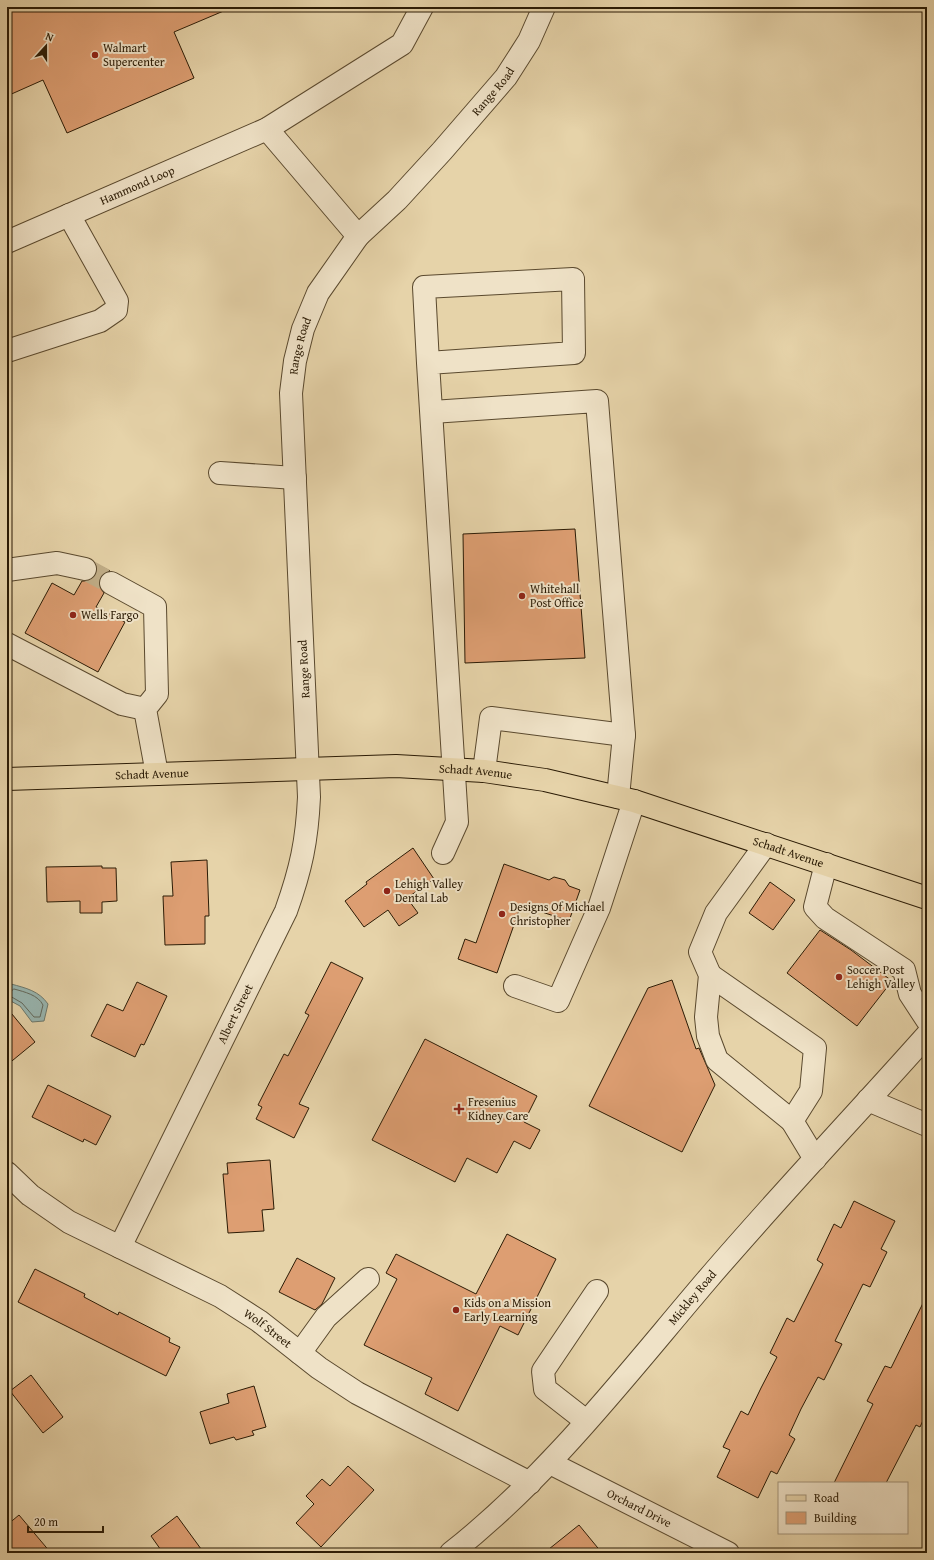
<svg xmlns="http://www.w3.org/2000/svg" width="934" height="1560" font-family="'Gentium Book Plus',serif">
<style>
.water{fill:#98b6b1;stroke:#6c786c}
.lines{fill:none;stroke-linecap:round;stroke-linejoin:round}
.shore{stroke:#62685b;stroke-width:1}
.building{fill:#dd9e72;stroke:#2b1b05}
.minor-tunnel{stroke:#c1ae88;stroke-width:22;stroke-dasharray:22 11;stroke-linecap:butt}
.minor-casing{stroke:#5a492e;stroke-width:24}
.major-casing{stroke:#2b1b05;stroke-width:24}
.minor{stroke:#efe2c7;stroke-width:22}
.major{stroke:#e6d3a9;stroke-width:22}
.poi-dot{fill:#8f2418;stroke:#efe2c7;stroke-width:1.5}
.labels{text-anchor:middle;stroke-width:4;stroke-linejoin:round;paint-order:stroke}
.poi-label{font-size:12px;fill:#2b1b05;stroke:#efe2c7;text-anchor:start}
.street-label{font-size:12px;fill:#2b1b05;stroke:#efe2c7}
</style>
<rect width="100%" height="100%" fill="#e6d3a9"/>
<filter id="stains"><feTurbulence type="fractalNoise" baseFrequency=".005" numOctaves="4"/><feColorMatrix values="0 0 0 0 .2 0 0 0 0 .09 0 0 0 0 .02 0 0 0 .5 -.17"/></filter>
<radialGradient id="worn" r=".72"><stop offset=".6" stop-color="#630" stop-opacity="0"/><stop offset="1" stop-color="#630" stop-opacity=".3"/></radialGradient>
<path class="water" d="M 11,984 C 26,988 39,991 48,1004 L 44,1021 L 32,1022 L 20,1006 L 7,999 L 7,993 Z"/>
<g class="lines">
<path class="shore" d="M 14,989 C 25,992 38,995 43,1005 L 40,1017 L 34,1017 L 22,1003 L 10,996 L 10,993 Z"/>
</g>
<g class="building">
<path d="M 7,7 L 233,7 L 174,32 L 194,78 L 67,133 L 43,80 L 7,96 Z"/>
<path d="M 575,529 L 585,658 L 465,663 L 463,534 Z"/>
<path d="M 96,564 L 110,571 L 104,573 L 100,577 L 99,584 L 104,593 L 96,607 L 125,622 L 98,672 L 25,633 L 52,583 L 74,595 L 82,581 L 88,581 L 94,577 L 97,571 Z"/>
<path d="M 413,848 L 434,879 L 407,898 L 418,913 L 399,926 L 388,910 L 364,927 L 345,901 L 367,884 L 366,882 Z"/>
<path d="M 207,860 L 209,916 L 205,916 L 205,944 L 165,945 L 163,896 L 173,896 L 171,862 Z"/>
<path d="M 504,864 L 549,880 L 554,877 L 565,880 L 569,886 L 580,890 L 569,921 L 521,905 L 497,973 L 458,959 L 465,939 L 476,943 Z"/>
<path d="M 102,866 L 102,868 L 116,868 L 117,901 L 102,902 L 102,913 L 80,913 L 80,901 L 47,902 L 46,867 Z"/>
<path d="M 770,882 L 795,900 L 773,930 L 749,913 Z"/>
<path d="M 820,930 L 851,950 L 892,981 L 857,1026 L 787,973 Z"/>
<path d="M 331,962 L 363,978 L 299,1104 L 309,1108 L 294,1138 L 256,1119 L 262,1107 L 258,1105 L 284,1054 L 288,1056 L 309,1015 L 305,1013 Z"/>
<path d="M 672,980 L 696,1049 L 699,1048 L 715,1085 L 682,1152 L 589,1106 L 648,988 Z"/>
<path d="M 137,982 L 167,996 L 144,1045 L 141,1044 L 135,1057 L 91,1036 L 107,1004 L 123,1011 Z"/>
<path d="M 7,1008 L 35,1042 L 7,1065 Z"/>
<path d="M 425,1039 L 537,1096 L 524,1122 L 540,1130 L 530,1149 L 514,1141 L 497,1173 L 467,1158 L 455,1182 L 372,1140 Z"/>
<path d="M 48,1085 L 111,1116 L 96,1145 L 84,1139 L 83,1142 L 32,1117 Z"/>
<path d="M 270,1160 L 274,1209 L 262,1210 L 264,1231 L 228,1233 L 223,1174 L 228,1174 L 227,1163 Z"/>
<path d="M 854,1201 L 895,1221 L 881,1249 L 887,1252 L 870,1287 L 863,1284 L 835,1341 L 842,1344 L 824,1380 L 818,1377 L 801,1409 L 789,1435 L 795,1439 L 777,1474 L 771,1471 L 758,1498 L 717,1477 L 730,1450 L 723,1447 L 741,1411 L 748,1415 L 761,1388 L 777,1357 L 770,1353 L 787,1318 L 794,1322 L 823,1264 L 817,1260 L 834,1224 L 841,1228 Z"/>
<path d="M 507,1234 L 556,1259 L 518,1335 L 500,1326 L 458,1411 L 425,1394 L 432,1378 L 364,1345 L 397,1279 L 386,1273 L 396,1254 L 476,1294 Z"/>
<path d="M 297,1258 L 335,1278 L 322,1304 L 315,1310 L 279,1292 Z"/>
<path d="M 35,1269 L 85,1294 L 84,1297 L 118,1315 L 119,1312 L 170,1338 L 169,1342 L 180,1347 L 166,1376 L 18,1302 Z"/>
<path d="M 927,1295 L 927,1412 L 920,1427 L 916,1425 L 886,1483 L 834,1483 L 873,1404 L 867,1401 L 885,1366 L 891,1368 Z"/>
<path d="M 31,1375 L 63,1417 L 43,1433 L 10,1391 Z"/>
<path d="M 254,1386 L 266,1427 L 252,1431 L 254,1435 L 236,1440 L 234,1437 L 210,1444 L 200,1412 L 229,1403 L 227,1394 Z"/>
<path d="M 348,1466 L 374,1490 L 321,1547 L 296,1523 L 314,1504 L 306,1496 L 322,1479 L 330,1486 Z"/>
<path d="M 19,1515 L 51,1553 L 7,1553 L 7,1525 Z"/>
<path d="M 177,1516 L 204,1553 L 163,1553 L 151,1536 Z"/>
<path d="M 579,1525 L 602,1553 L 544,1553 Z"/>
</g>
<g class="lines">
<path class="minor-tunnel" d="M 85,569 L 111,583"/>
<g class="minor-casing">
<g id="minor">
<path d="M 267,129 L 358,236"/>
<path id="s1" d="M 7,242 L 267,129 L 402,44 L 422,7"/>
<path d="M 7,351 L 100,321 L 116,310 L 117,301 L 69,215"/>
<path d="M 428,363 L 574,353 L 573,279 L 424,287 L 428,363 L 457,822 L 443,853"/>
<path d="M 432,412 L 597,401 L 624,735 L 618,797"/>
<path d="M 220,473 L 295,478"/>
<path d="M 7,570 L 57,563 L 85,569"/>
<path d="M 111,583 L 155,607 L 157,694 L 145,709 L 157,774"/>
<path d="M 7,644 L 122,704 L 145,709"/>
<path d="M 484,771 L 491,718 L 624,735"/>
<path d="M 766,844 L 716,913 L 700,952 L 710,975 L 706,1017 L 708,1036 L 717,1060 L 792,1121"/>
<path d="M 826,864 L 815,907 L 825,918 L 904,970 L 910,994 L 927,1020"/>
<path d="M 710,975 L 815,1048 L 811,1091 L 792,1121 L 815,1159"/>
<path d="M 515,986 L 558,1001 L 599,908 L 634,801"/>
<path d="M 868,1100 L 927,1125"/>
<path id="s2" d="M 7,1173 L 30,1195 L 69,1222 L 220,1296 L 259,1321 L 319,1368 L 357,1393 L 530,1483"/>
<path id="s3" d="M 120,1247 L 286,911 C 301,869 307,841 309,797 L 291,393 L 295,361 L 303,329 L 318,293 L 358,236 L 397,200 L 442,151 L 506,77 L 529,41 L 544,7"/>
<path d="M 300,1353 L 326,1317 L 368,1279"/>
<path d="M 586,1421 L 545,1389 L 543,1371 L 597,1291"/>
<path id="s4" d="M 550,1463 L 728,1553"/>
<path id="s5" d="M 451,1553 C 549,1476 626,1375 707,1280 C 778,1197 854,1117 927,1035"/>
</g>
</g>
<g class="major-casing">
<g id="major">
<path id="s6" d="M 7,779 L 396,766 L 484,771 L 545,780 L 634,801 L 927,898"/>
</g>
</g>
<use href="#minor" class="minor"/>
<use href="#major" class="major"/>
</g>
<g class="poi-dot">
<circle cx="95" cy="55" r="4"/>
<circle cx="522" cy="596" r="4"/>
<circle cx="73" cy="615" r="4"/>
<circle cx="387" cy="891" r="4"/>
<circle cx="502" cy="914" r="4"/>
<circle cx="839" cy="977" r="4"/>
<path d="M457 1103h4v4h4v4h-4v4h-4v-4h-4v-4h4z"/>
<circle cx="456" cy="1310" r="4"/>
</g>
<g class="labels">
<g class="poi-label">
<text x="103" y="52">Walmart<tspan x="103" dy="14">Supercenter</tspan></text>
<text x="530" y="593">Whitehall<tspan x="530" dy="14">Post Office</tspan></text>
<text x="81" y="619">Wells Fargo</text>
<text x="395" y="888">Lehigh Valley<tspan x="395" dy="14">Dental Lab</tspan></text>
<text x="510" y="911">Designs Of Michael<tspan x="510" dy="14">Christopher</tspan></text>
<text x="847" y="974">Soccer Post<tspan x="847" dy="14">Lehigh Valley</tspan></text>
<text x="468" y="1106">Fresenius<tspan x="468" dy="14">Kidney Care</tspan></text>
<text x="464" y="1307">Kids on a Mission<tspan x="464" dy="14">Early Learning</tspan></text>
</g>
<g class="street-label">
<text dy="4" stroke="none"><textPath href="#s3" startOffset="1268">Range Road</textPath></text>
<text dy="4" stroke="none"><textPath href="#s1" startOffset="142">Hammond Loop</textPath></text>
<text dy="4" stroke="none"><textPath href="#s3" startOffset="944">Range Road</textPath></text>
<text transform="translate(304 669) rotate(-93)" y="4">Range Road</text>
<text dy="4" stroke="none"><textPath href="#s6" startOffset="469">Schadt Avenue</textPath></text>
<text dy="4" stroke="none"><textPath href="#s6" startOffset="145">Schadt Avenue</textPath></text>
<text dy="4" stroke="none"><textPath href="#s6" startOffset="793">Schadt Avenue</textPath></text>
<text dy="4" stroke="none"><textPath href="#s3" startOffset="260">Albert Street</textPath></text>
<text dy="4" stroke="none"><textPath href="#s5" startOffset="352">Mickley Road</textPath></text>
<text dy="4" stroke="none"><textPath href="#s2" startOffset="305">Wolf Street</textPath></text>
<text dy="4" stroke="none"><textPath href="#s4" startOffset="100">Orchard Drive</textPath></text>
</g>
</g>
<rect width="934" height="1560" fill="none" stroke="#e6d3a9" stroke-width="24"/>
<rect x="8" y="8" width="918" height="1544" fill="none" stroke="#2b1b05" stroke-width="2"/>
<rect x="12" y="12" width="910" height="1536" fill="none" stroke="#2b1b05"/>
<rect x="778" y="1482" width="130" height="52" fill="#efe2c7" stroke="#a19279"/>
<rect x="786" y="1495" width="20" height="6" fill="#e6d3a9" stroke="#a19279"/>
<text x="814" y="1502" font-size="12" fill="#2b1b05">Road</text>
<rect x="786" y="1512" width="20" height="12" fill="#dd9e72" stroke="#a19279"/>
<text x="814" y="1522" font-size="12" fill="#2b1b05">Building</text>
<g transform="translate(46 46) rotate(21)" stroke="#efe2c7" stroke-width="3" paint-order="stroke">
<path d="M0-3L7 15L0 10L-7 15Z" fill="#2b1b05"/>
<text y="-6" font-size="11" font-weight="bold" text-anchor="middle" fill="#2b1b05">N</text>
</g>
<path d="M28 1526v6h75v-6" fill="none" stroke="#2b1b05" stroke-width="2"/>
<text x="34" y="1526" font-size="12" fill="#2b1b05" stroke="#efe2c7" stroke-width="3" paint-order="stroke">20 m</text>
<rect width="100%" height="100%" filter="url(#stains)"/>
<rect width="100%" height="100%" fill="url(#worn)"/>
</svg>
